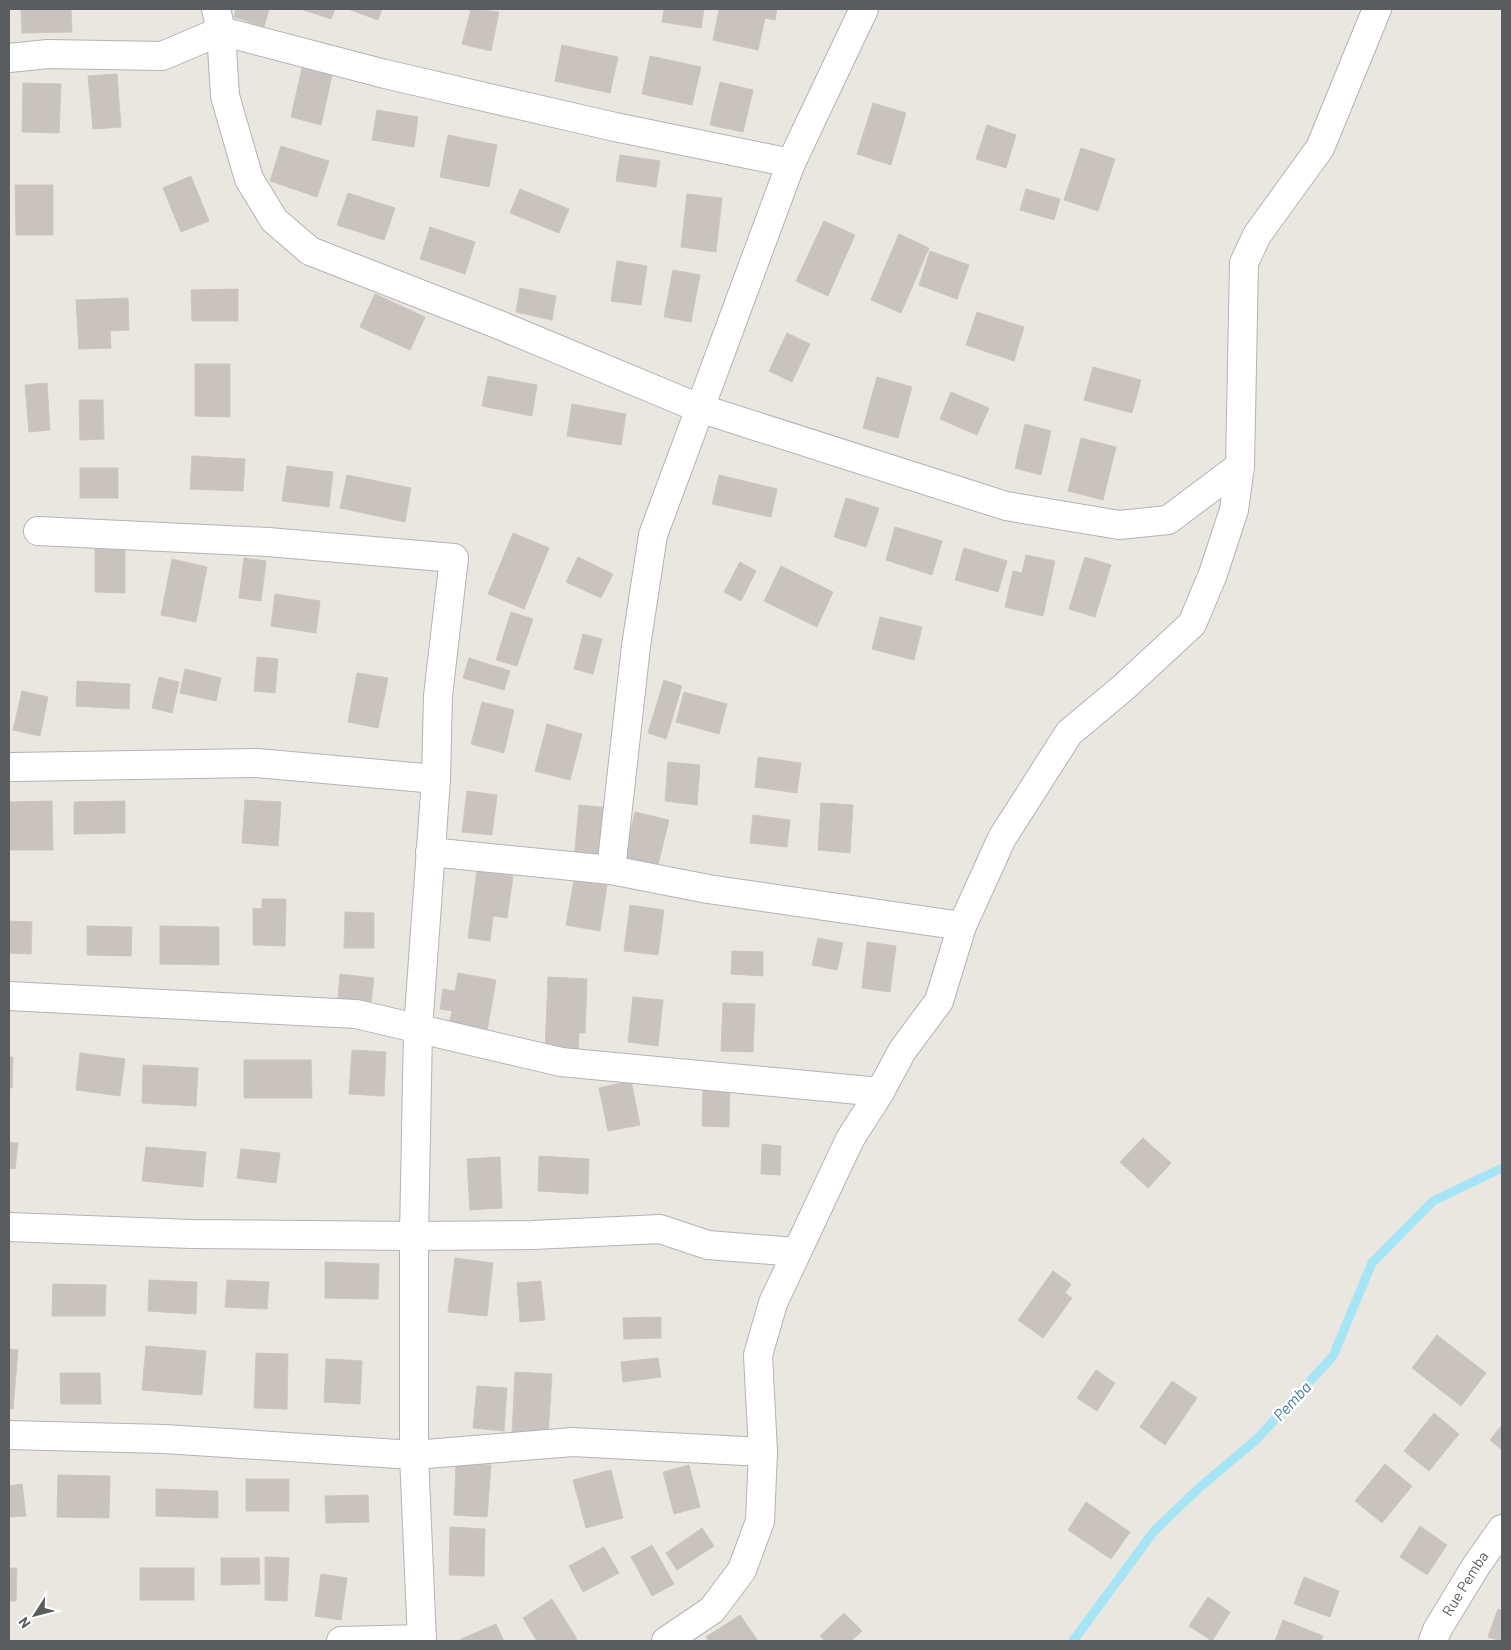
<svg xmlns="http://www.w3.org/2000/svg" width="1511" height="1650" font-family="Barlow,sans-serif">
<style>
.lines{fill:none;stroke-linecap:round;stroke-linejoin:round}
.stream{stroke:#a6e5f5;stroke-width:9}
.building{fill:#c8c3bf;stroke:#cec6bf}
.minor-casing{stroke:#b1b4b7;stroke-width:30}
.minor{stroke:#fff;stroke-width:28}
.labels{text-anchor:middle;stroke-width:5;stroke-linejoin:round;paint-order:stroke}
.street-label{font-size:15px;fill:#595d5f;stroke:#fff}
.water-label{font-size:16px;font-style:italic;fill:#407c93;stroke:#fff}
</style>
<rect width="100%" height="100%" fill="#eae6e0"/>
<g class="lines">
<path class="stream" d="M 1073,1641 L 1154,1531 L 1200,1487 L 1257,1439 L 1333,1356 L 1372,1263 L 1433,1201 L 1502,1168"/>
</g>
<g class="building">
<path d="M 21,9 L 71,9 L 72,32 L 22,33 Z"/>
<path d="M 236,9 L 269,9 L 264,27 L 234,17 Z"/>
<path d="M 301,9 L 335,9 L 331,19 Z"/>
<path d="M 348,9 L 382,9 L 378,20 Z"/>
<path d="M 471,9 L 499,12 L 491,51 L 462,44 Z"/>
<path d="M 664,9 L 704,9 L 701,28 L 662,22 Z"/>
<path d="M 719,9 L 777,9 L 775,20 L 765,18 L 758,50 L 713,40 Z"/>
<path d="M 562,45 L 618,57 L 610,93 L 555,81 Z"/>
<path d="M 650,56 L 701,67 L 692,105 L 642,94 Z"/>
<path d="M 302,68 L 332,75 L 321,125 L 291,117 Z"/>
<path d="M 117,74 L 121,127 L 93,129 L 88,76 Z"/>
<path d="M 720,82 L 753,90 L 743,132 L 710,125 Z"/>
<path d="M 23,83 L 61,84 L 59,133 L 22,132 Z"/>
<path d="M 873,103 L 906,113 L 891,165 L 857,154 Z"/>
<path d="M 377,110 L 418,117 L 414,147 L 372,140 Z"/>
<path d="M 987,125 L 1016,135 L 1006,168 L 976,159 Z"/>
<path d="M 448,135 L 497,145 L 489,187 L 440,177 Z"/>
<path d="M 281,146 L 329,161 L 317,197 L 270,181 Z"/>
<path d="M 1081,148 L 1115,159 L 1098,211 L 1064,200 Z"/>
<path d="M 620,155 L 660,161 L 656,187 L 616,181 Z"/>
<path d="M 191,176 L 209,221 L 181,232 L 163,188 Z"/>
<path d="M 15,185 L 53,185 L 53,235 L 16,235 Z"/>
<path d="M 520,189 L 569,209 L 559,233 L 510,213 Z"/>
<path d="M 1026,189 L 1060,199 L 1054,220 L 1020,210 Z"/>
<path d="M 348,193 L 395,208 L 384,240 L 337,225 Z"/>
<path d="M 687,194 L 722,198 L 716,252 L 681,247 Z"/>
<path d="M 824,221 L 855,235 L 828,296 L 796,281 Z"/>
<path d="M 430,227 L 475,242 L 465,274 L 420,259 Z"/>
<path d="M 899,234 L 929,248 L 901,313 L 871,300 Z"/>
<path d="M 930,251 L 969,265 L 957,299 L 919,285 Z"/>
<path d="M 617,261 L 647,266 L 641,305 L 611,301 Z"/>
<path d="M 673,270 L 700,275 L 691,322 L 664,317 Z"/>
<path d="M 520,288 L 556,296 L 552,320 L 516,312 Z"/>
<path d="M 238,289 L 238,321 L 192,321 L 191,290 Z"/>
<path d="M 375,294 L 425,317 L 410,350 L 360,327 Z"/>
<path d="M 128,298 L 129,330 L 110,331 L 111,348 L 79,349 L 76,300 Z"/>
<path d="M 977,312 L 1024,327 L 1014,361 L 966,345 Z"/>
<path d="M 787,333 L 810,344 L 792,382 L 769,371 Z"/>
<path d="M 195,364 L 230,364 L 230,417 L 195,416 Z"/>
<path d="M 1093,367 L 1141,380 L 1132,413 L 1084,400 Z"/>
<path d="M 488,376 L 537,385 L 532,416 L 482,406 Z"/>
<path d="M 877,377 L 912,387 L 898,438 L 863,428 Z"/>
<path d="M 47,383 L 50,430 L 29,432 L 25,385 Z"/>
<path d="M 951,392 L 989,408 L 977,435 L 940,419 Z"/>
<path d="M 79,400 L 103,400 L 104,439 L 80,440 Z"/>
<path d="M 572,404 L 626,414 L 621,445 L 567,436 Z"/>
<path d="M 1025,424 L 1051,431 L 1041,475 L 1015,468 Z"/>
<path d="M 1081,438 L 1116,447 L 1103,500 L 1068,491 Z"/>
<path d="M 192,456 L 245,459 L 243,491 L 190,489 Z"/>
<path d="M 287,466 L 333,472 L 329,507 L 282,501 Z"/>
<rect x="80" y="468" width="38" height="30"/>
<path d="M 347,475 L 411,488 L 405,522 L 340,508 Z"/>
<path d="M 719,475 L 777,489 L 771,517 L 712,504 Z"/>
<path d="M 846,498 L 879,508 L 866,547 L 834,537 Z"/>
<path d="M 895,527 L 942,541 L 932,575 L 886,560 Z"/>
<path d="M 513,533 L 549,548 L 524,609 L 488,594 Z"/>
<path d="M 964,548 L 1007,561 L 998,592 L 955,580 Z"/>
<path d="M 95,549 L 125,550 L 125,593 L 95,592 Z"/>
<path d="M 1026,555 L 1055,561 L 1043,616 L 1005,607 L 1013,571 L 1022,573 Z"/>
<path d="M 578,557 L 613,574 L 601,598 L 566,582 Z"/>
<path d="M 1085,557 L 1111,565 L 1095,617 L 1069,609 Z"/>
<path d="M 244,558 L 266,561 L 261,601 L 239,598 Z"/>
<path d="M 172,559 L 207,567 L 196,622 L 161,615 Z"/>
<path d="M 740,562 L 756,571 L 741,601 L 724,592 Z"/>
<path d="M 781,566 L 833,592 L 817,627 L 764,601 Z"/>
<path d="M 275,594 L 320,601 L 316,633 L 271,626 Z"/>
<path d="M 511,612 L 533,619 L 517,666 L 496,660 Z"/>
<path d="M 880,617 L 922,627 L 914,660 L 872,649 Z"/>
<path d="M 583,634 L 602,639 L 593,674 L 574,669 Z"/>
<path d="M 257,657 L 278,659 L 275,693 L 254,691 Z"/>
<path d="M 469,658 L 510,671 L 504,690 L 463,678 Z"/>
<path d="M 185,669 L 221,678 L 216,701 L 180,693 Z"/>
<path d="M 357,673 L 388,678 L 378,728 L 348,722 Z"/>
<path d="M 159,677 L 179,682 L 172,713 L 152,708 Z"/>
<path d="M 664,680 L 682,686 L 666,739 L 648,733 Z"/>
<path d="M 77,681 L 130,684 L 129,709 L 76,706 Z"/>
<path d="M 22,691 L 48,697 L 40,736 L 13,730 Z"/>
<path d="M 684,692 L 727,704 L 719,734 L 676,722 Z"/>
<path d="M 482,702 L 514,710 L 504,753 L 471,744 Z"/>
<path d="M 547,724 L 582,734 L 570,780 L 535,771 Z"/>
<path d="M 758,757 L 801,763 L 797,793 L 755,787 Z"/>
<path d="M 668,762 L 700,765 L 697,805 L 665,801 Z"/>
<path d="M 467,791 L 497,795 L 492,835 L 462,832 Z"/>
<path d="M 245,800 L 281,802 L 278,846 L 242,843 Z"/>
<path d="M 52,801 L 53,850 L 9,850 L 9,802 Z"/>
<path d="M 125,801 L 125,833 L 74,834 L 74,802 Z"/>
<path d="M 821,803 L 853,805 L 850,853 L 818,850 Z"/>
<path d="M 579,805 L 609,808 L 604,862 L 574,860 Z"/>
<path d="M 635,812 L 669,820 L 656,873 L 623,865 Z"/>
<path d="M 753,815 L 790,820 L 787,847 L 750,843 Z"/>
<path d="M 477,871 L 513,876 L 507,918 L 493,916 L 490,941 L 468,938 Z"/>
<path d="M 574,880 L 607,885 L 600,931 L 566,925 Z"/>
<path d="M 262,899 L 286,899 L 285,946 L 253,945 L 253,908 L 262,909 Z"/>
<path d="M 630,905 L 664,910 L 658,955 L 624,951 Z"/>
<path d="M 345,912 L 374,913 L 374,948 L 344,948 Z"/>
<path d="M 9,921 L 32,922 L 31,954 L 9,953 Z"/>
<path d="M 87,926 L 132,927 L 131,956 L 87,955 Z"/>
<path d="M 160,926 L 219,927 L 219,965 L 160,964 Z"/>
<path d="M 818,938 L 843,943 L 837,970 L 812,965 Z"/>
<path d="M 867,942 L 896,946 L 890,992 L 862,988 Z"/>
<path d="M 732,951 L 763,952 L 763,976 L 731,974 Z"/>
<path d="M 458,973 L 496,980 L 486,1037 L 448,1030 L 452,1011 L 440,1009 L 443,989 L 455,991 Z"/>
<path d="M 340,974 L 374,978 L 371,1002 L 338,998 Z"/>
<path d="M 548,977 L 587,979 L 585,1033 L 579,1033 L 578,1054 L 545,1052 Z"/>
<path d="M 633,997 L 663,1000 L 658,1046 L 628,1042 Z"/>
<path d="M 723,1003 L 755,1004 L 753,1052 L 721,1051 Z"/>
<path d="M 352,1050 L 386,1052 L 384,1096 L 349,1094 Z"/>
<path d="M 80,1053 L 125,1059 L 120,1096 L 76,1090 Z"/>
<path d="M 9,1057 L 13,1057 L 12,1088 L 9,1088 Z"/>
<path d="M 244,1060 L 311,1060 L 312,1098 L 244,1098 Z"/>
<path d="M 143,1065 L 198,1068 L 196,1106 L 142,1103 Z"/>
<path d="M 631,1081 L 640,1125 L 608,1131 L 599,1088 Z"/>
<path d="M 703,1084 L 730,1085 L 729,1127 L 702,1126 Z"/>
<path d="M 1143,1138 L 1171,1163 L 1148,1188 L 1120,1162 Z"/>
<path d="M 9,1142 L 18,1143 L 15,1169 L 9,1168 Z"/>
<path d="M 762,1144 L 781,1146 L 780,1175 L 761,1174 Z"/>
<path d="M 146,1147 L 206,1152 L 203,1187 L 142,1181 Z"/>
<path d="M 241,1149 L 280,1153 L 276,1183 L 237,1178 Z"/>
<path d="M 539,1156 L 589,1159 L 588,1194 L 538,1191 Z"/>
<path d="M 500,1157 L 502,1208 L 470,1210 L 467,1159 Z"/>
<path d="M 455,1258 L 493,1263 L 487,1316 L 448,1312 Z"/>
<path d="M 325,1262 L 379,1264 L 378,1299 L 325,1298 Z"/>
<path d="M 1053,1271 L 1071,1284 L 1065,1293 L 1072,1298 L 1043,1338 L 1018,1320 Z"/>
<path d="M 149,1280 L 197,1282 L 196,1314 L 148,1311 Z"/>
<path d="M 227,1280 L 269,1282 L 267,1309 L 225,1307 Z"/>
<path d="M 541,1281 L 545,1320 L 520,1322 L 517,1283 Z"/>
<path d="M 53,1284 L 106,1285 L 105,1316 L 52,1316 Z"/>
<path d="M 661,1317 L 661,1338 L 624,1339 L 623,1318 Z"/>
<path d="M 1437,1335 L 1486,1373 L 1461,1406 L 1412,1368 Z"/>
<path d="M 146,1346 L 206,1351 L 202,1395 L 142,1390 Z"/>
<path d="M 9,1349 L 18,1350 L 13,1409 L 9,1409 Z"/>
<path d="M 256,1353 L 288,1354 L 287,1409 L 254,1408 Z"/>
<path d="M 658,1358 L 661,1377 L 623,1382 L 621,1362 Z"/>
<path d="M 326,1359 L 362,1361 L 360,1404 L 324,1402 Z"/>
<path d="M 1096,1370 L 1115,1383 L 1097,1411 L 1077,1398 Z"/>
<path d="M 515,1372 L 552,1374 L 548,1436 L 512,1434 Z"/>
<path d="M 60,1373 L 100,1373 L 101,1404 L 61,1404 Z"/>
<path d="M 1172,1381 L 1197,1398 L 1165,1445 L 1140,1427 Z"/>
<path d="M 477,1386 L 507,1388 L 504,1431 L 473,1428 Z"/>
<path d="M 1434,1413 L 1459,1434 L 1429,1471 L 1404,1451 Z"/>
<path d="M 1502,1425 L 1502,1450 L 1490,1440 Z"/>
<path d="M 456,1463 L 491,1465 L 487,1517 L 454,1515 Z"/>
<path d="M 1385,1464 L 1412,1486 L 1382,1523 L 1355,1501 Z"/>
<path d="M 689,1465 L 700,1507 L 674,1514 L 663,1472 Z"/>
<path d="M 611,1470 L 623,1518 L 586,1528 L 573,1480 Z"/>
<path d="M 58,1475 L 110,1476 L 109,1518 L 57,1517 Z"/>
<rect x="246" y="1479" width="43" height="32"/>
<path d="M 22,1484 L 26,1516 L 9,1517 L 9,1486 Z"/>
<path d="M 156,1489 L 218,1491 L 218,1518 L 156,1516 Z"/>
<path d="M 368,1495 L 369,1522 L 326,1523 L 325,1496 Z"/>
<path d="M 1086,1502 L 1130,1532 L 1111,1559 L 1068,1530 Z"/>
<path d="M 1420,1526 L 1447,1545 L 1427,1575 L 1400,1557 Z"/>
<path d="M 450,1527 L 485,1529 L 484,1576 L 449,1575 Z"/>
<path d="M 702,1528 L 714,1546 L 677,1570 L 666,1553 Z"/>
<path d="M 652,1545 L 674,1584 L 652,1596 L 631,1557 Z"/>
<path d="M 604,1547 L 619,1573 L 583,1592 L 569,1566 Z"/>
<path d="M 265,1557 L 289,1558 L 287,1601 L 265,1600 Z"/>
<path d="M 221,1558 L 259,1558 L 260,1584 L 221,1585 Z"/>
<path d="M 9,1568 L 17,1568 L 16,1601 L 9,1601 Z"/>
<rect x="140" y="1568" width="54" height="32"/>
<path d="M 321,1574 L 347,1578 L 341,1620 L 315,1616 Z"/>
<path d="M 1304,1577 L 1339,1591 L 1330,1617 L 1294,1604 Z"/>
<path d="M 1208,1597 L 1230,1612 L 1212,1641 L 1189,1626 Z"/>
<path d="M 552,1599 L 577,1639 L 573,1641 L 537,1641 L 523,1618 Z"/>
<path d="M 1498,1609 L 1502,1611 L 1502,1641 L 1488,1637 Z"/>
<path d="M 844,1613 L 862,1631 L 851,1641 L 825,1641 L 820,1636 Z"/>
<path d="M 740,1615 L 758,1641 L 709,1641 L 706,1637 Z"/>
<path d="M 1283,1620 L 1323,1636 L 1321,1641 L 1275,1641 Z"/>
<path d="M 496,1624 L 504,1641 L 462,1641 L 461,1639 Z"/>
</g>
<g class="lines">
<g class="minor-casing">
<g id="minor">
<path d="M 216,9 L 221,31 L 225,96 L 249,179 L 274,220 L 310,251 L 497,324 L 699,408 L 1006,506 L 1119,525 L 1168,520 L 1240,466"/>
<path d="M 9,58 L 48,54 L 162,56 L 221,31 L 385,74 L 615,127 L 791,163"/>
<path d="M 38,531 L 268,542 L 454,558 L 438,696 L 436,779 L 418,1029 L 414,1236 L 414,1455 L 422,1641"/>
<path d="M 13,767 L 257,763 L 436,779"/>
<path d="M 430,852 L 611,870 L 708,889 L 962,926"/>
<path d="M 611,870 L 636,646 L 653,535 L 791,163 L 864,9"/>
<path d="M 9,996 L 356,1014 L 561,1062 L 880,1092"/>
<path d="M 9,1227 L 191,1234 L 414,1236 L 533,1235 L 660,1229 L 708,1245 L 796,1252"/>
<path d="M 9,1435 L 164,1439 L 414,1455 L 573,1442 L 763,1452"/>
<path d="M 341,1641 L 422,1639"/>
<path d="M 666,1641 L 712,1610 L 742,1570 L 760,1521 L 763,1452 L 758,1355 L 773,1303 L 850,1139 L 880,1092 L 902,1051 L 939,1001 L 962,926 L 1002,838 L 1069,733 L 1124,687 L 1192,624 L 1213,574 L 1234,510 L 1240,466 L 1244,263 L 1257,235 L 1320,148 L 1377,9"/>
<path id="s1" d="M 1433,1641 L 1437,1630 L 1476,1566 L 1502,1529"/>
</g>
</g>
<use href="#minor" class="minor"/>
</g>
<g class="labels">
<g class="street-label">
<text dy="5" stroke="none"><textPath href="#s1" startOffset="66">Rue Pemba</textPath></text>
</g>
<g class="water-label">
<text transform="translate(1292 1401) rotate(-47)" y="6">Pemba</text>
</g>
</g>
<rect width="1511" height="1650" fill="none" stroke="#595d5f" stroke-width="20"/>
<g transform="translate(35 1615) rotate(234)" stroke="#ffffff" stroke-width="4" paint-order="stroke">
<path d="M0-4L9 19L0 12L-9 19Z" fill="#595d5f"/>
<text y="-8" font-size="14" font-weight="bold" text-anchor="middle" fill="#595d5f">N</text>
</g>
</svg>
